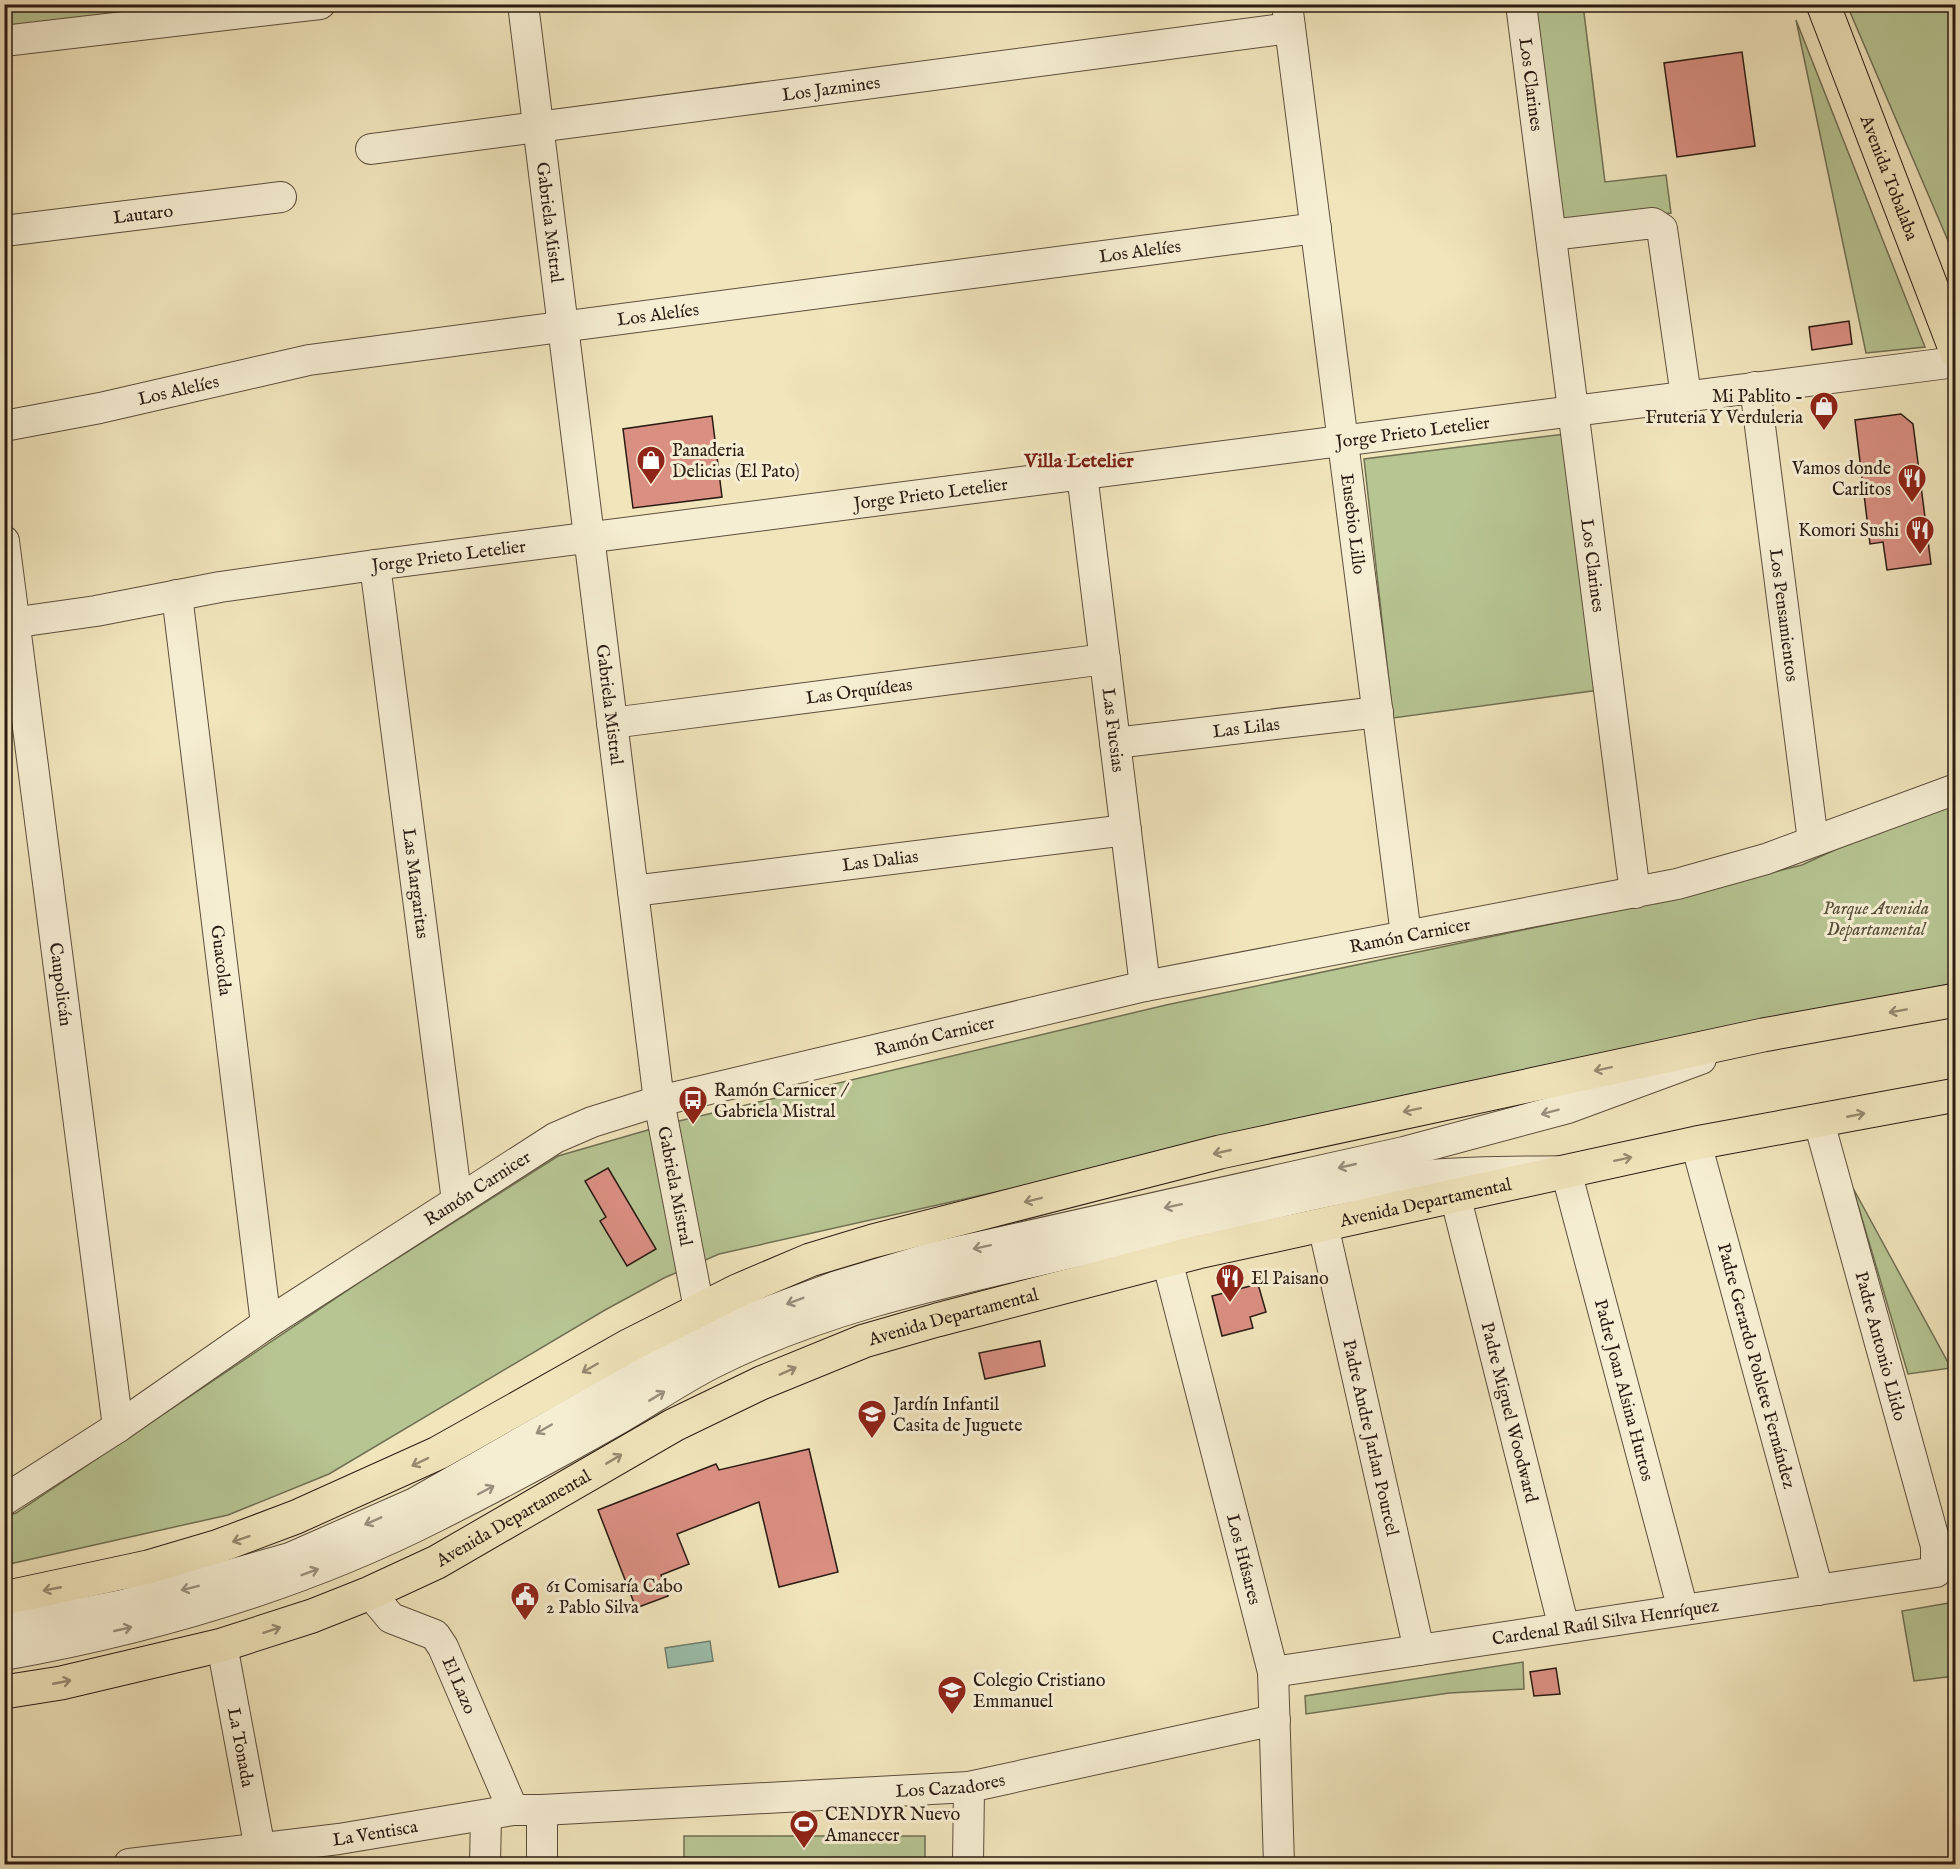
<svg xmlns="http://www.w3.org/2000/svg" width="1960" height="1869" font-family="'IM FELL English',serif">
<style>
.green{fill:#b7c593;stroke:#707052;stroke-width:1.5}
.water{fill:#9bbfac;stroke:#6e7d6e;stroke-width:1.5}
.building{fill:#da8f83;stroke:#2a1b12;stroke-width:1.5}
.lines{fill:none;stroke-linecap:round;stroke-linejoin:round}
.minor-casing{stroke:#5c4e3c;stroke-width:32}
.major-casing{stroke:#2a1b12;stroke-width:35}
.minor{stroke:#f6eed3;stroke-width:30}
.major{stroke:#f1e5bc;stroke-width:33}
.oneway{stroke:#978a70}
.oneway2{stroke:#9a8f7c}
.labels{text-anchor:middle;stroke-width:6;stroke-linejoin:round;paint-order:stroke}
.street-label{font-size:18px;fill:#2a1b12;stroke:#f6eed3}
.poi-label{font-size:18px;fill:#2a1b12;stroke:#f6eed3;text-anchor:start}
.park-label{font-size:18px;font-style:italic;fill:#544e39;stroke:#f6eed3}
.neighbourhood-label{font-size:20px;font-weight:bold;fill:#7a1f14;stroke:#f6eed3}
</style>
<rect width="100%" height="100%" fill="#f1e5bc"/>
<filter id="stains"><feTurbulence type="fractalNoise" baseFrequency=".00333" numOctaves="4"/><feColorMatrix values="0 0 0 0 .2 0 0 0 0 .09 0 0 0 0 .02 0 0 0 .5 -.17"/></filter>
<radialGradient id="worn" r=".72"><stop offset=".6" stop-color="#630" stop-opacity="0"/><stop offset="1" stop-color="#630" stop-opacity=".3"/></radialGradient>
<g class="green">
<path d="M 5,4 L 206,5 L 5,28 Z"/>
<path d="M 1531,5 L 1583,5 L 1605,182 L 1666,175 L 1671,213 L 1558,227 Z"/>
<path d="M 1847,5 L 1955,5 L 1955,257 Z"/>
<path d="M 1796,20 L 1925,347 L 1866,353 Z"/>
<path d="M 1565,434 L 1599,690 L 1393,718 L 1364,459 Z"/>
<path d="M 1955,803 L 1955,983 L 1615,1053 L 719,1254 L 664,1278 L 605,1310 L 329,1474 L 228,1515 L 5,1565 L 4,1517 L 16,1513 L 363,1280 L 558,1156 L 679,1121 L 1166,1005 L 1646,904 L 1802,865 L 1841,847 Z"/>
<path d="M 1853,1188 L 1951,1368 L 1908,1374 Z"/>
<path d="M 1955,1602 L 1955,1676 L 1914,1681 L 1902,1611 Z"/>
<path d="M 1523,1662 L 1524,1689 L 1449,1693 L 1306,1714 L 1305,1696 Z"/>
<rect x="684" y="1836" width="241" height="28"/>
</g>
<path class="water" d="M 710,1641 L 713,1661 L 668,1668 L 665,1648 Z"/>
<g class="building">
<path d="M 1742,52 L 1755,146 L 1677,157 L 1664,63 Z"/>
<path d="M 1849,321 L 1852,344 L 1812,350 L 1809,327 Z"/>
<path d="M 1901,414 L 1913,424 L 1931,564 L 1887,570 L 1883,542 L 1870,544 L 1855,420 Z"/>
<path d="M 712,416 L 722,497 L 633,508 L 623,429 Z"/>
<path d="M 608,1168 L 656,1249 L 627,1266 L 600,1221 L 606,1217 L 585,1181 Z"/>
<path d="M 1258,1284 L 1266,1312 L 1250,1317 L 1253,1328 L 1222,1336 L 1212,1296 Z"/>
<path d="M 1040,1341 L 1045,1366 L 985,1379 L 979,1353 Z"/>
<path d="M 809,1449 L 838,1572 L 779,1587 L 759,1502 L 677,1534 L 689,1564 L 661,1575 L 668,1596 L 636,1608 L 598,1510 L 716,1464 L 719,1470 Z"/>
<path d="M 1556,1668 L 1560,1694 L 1534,1696 L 1530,1672 Z"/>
</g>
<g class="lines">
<g class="minor-casing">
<g id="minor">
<path id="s1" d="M 523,4 L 659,1101 L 704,1335"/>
<path id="s2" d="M 1287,4 L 1406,935"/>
<path id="s3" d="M 1521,4 L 1635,893"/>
<path d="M 4,41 L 320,4"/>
<path id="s4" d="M 371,149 L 1290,28"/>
<path id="s5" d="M 4,231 L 281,197"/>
<path d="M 1551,235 L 1653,223 L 1662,229 L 1686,396"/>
<path id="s6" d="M 1755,387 L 1813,841"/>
<path id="s7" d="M 4,426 L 100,408 L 309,360 L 1316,228"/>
<path id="s8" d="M 1082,474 L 1145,986"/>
<path id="s9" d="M 4,541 L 118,1427"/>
<path id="s10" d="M 375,565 L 457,1201"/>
<path id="s11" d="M 177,595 L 266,1324"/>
<path id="s12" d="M 4,624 L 96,611 L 220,587 L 375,565 L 1956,362"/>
<path id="s13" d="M 612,723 L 1105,659"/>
<path id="s14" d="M 1115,743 L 1378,712"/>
<path id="s15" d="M 633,891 L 1126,830"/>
<path id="s16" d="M 1696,1143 L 1818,1590"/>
<path id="s17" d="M 1455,1195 L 1564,1628"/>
<path id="s18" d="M 1323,1225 L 1419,1650"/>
<path id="s19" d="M 1167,1260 L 1273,1672 L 1279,1864"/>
<path id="s20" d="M 4,1500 L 118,1427 L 266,1324 L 555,1138 L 592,1122 L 659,1101 L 1145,986 L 1677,884 L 1766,859 L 1956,789"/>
<path id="s21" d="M 370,1593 L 391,1618 L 435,1635 L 443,1647 L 513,1810"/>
<path d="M 4,1628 L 123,1605 L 290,1558 L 415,1503 L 672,1356 L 749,1319 L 837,1286 L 930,1258 L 1404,1152 L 1568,1108 L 1701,1059"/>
<path id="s22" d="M 222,1645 L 260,1849"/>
<path id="s23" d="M 4,1655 C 155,1628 301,1585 437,1516 C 499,1485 560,1452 620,1418 C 651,1400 681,1379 713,1363 C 832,1303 965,1278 1093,1248 C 1205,1223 1319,1186 1433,1175 C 1477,1171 1522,1172 1566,1171 L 1683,1610"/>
<path id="s24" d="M 1273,1672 L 1936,1572 L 1936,1546 L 1819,1122"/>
<path d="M 542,1810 L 542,1864"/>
<path id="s25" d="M 129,1864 L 339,1839 L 513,1810 L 542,1810 L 969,1787 L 1275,1720"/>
<path d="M 485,1864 L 486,1815"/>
<path d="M 968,1864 L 969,1787"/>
</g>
</g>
<g class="major-casing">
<g id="major">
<path id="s26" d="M 1823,4 L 1956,351"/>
<path d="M 4,1598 L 148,1567 L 219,1546 L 296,1517 L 438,1453 L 630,1345 L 737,1291 L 810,1260 L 873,1241 L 1220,1152 L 1763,1035 L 1956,1000"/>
<path id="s27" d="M 4,1692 L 61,1683 L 222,1645 L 312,1616 L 370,1593 L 437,1562 L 674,1425 L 761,1383 L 864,1341 L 937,1320 L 1198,1252 L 1696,1143 L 1956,1095"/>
</g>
</g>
<use href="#minor" class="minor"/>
<use href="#major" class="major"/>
</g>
<defs><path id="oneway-shaft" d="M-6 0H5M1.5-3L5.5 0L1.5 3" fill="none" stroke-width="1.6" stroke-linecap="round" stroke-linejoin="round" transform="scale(1.5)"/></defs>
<g class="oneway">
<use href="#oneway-shaft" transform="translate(1898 1011) rotate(170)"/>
<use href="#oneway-shaft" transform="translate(1603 1069) rotate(168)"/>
<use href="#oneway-shaft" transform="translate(1412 1110) rotate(168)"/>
<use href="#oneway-shaft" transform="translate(1856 1115) rotate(-11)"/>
<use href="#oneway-shaft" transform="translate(1222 1152) rotate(167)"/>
<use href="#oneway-shaft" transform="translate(1623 1159) rotate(-12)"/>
<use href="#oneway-shaft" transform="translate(1033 1200) rotate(166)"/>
<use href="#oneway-shaft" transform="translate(590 1368) rotate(150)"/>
<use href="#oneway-shaft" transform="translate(788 1371) rotate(-24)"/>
<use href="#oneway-shaft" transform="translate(614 1459) rotate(-31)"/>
<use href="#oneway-shaft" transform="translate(420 1462) rotate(154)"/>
<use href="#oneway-shaft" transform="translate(241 1539) rotate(161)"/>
<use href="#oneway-shaft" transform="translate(52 1589) rotate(169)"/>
<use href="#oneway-shaft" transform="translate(272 1630) rotate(-18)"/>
<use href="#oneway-shaft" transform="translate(62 1682) rotate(-11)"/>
</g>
<g class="oneway2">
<use href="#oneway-shaft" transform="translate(1550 1112) rotate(165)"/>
<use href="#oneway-shaft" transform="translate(1347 1166) rotate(167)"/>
<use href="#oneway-shaft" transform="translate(1173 1206) rotate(168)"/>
<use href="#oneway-shaft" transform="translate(982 1247) rotate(168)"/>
<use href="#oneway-shaft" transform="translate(795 1301) rotate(159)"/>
<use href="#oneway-shaft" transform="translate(657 1396) rotate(-31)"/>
<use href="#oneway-shaft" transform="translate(544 1429) rotate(150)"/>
<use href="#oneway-shaft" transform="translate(486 1490) rotate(-28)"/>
<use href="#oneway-shaft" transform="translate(373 1521) rotate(156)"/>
<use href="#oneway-shaft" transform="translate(310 1572) rotate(-20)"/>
<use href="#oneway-shaft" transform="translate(190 1588) rotate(166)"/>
<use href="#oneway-shaft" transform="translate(123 1629) rotate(-13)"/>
</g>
<defs>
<g id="shop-pin" transform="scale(1.5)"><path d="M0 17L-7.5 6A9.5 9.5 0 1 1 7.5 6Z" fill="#8f2418" stroke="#f6eed3"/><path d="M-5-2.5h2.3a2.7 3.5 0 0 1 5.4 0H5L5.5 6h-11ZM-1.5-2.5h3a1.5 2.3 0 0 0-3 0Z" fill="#fff"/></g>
<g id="restaurant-pin" transform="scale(1.5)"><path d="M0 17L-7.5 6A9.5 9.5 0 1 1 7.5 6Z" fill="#8f2418" stroke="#f6eed3"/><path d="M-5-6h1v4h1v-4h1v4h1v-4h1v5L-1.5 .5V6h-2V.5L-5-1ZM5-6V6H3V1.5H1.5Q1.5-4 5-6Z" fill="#fff"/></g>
<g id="bus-pin" transform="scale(1.5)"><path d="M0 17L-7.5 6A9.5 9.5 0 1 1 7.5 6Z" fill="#8f2418" stroke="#f6eed3"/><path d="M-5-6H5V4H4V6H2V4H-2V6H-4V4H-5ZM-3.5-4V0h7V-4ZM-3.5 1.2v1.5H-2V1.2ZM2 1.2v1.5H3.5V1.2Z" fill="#fff"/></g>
<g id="school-pin" transform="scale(1.5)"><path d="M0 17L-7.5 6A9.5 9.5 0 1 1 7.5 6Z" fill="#8f2418" stroke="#f6eed3"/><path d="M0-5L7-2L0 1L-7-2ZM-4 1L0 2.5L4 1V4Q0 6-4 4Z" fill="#fff"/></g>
<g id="civic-pin" transform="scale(1.5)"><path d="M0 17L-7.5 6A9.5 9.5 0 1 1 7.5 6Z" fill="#8f2418" stroke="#f6eed3"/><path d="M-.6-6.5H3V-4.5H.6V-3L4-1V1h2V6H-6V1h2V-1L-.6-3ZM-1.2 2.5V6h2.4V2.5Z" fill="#fff"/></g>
<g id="stadium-pin" transform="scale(1.5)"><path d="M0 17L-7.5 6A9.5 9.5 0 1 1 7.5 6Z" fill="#8f2418" stroke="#f6eed3"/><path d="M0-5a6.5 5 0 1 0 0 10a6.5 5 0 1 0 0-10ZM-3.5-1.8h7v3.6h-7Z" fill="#fff"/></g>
</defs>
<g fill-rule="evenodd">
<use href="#shop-pin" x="1824" y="406"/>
<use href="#shop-pin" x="651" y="460"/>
<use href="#restaurant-pin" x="1912" y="478"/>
<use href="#restaurant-pin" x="1920" y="530"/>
<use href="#bus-pin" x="693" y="1100"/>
<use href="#restaurant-pin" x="1230" y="1278"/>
<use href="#school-pin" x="872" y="1414"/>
<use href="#civic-pin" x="525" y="1596"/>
<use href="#school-pin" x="952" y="1690"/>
<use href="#stadium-pin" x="804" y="1824"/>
</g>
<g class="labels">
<g class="street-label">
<text dy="6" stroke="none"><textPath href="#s3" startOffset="81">Los Clarines</textPath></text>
<text dy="6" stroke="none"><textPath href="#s4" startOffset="464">Los Jazmines</textPath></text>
<text dy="6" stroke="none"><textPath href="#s26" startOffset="186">Avenida Tobalaba</textPath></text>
<text dy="6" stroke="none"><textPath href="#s5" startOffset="140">Lautaro</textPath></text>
<text dy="6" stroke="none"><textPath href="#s1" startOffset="220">Gabriela Mistral</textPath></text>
<text dy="6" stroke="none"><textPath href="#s7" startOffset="1150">Los Alelíes</textPath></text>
<text dy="6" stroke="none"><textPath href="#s7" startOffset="664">Los Alelíes</textPath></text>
<text dy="6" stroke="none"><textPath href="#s7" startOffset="178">Los Alelíes</textPath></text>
<text dy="6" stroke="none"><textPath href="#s12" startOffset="1422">Jorge Prieto Letelier</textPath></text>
<text dy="6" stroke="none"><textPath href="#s12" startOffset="936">Jorge Prieto Letelier</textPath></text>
<text dy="6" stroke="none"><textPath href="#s2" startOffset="524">Eusebio Lillo</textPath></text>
<text dy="6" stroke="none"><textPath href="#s12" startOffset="450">Jorge Prieto Letelier</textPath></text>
<text dy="6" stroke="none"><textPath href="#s3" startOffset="566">Los Clarines</textPath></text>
<text dy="6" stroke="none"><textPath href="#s6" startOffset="230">Los Pensamientos</textPath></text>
<text dy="6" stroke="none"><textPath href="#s13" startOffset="249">Las Orquídeas</textPath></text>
<text dy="6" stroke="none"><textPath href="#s1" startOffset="706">Gabriela Mistral</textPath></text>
<text dy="6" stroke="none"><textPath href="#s14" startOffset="132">Las Lilas</textPath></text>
<text dy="6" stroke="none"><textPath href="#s8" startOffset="258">Las Fucsias</textPath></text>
<text dy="6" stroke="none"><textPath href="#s15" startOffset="249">Las Dalias</textPath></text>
<text dy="6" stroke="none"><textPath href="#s10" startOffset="321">Las Margaritas</textPath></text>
<text dy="6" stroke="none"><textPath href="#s20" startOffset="1539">Ramón Carnicer</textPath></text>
<text dy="6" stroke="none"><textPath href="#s11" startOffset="368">Guacolda</textPath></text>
<text dy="6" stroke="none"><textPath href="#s9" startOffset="447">Caupolicán</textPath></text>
<text dy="6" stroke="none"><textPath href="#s20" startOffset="1053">Ramón Carnicer</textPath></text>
<text dy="6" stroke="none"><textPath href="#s1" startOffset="1192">Gabriela Mistral</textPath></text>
<text dy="6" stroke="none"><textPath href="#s20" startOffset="567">Ramón Carnicer</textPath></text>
<text dy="6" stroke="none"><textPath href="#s27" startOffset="1514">Avenida Departamental</textPath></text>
<text dy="6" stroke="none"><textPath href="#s27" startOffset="1028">Avenida Departamental</textPath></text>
<text transform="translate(1881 1346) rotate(75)" y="6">Padre Antonio Llido</text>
<text dy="6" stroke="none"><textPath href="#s16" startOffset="231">Padre Gerardo Poblete Fernández</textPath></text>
<text dy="6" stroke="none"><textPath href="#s23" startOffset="1878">Padre Joan Alsina Hurtos</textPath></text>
<text dy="6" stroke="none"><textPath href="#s17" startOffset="224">Padre Miguel Woodward</textPath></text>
<text dy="6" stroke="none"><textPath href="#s18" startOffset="218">Padre Andre Jarlan Pourcel</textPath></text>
<text dy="6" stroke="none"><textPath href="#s27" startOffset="542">Avenida Departamental</textPath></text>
<text dy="6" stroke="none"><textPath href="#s19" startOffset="309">Los Húsares</textPath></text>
<text dy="6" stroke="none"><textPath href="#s24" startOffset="336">Cardenal Raúl Silva Henríquez</textPath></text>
<text dy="6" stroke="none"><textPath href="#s21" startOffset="136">El Lazo</textPath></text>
<text dy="6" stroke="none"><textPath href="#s22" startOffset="104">La Tonada</textPath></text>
<text dy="6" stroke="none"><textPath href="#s25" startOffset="826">Los Cazadores</textPath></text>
<text dy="6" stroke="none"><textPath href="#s25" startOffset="248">La Ventisca</textPath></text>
</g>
<g class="poi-label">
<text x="1803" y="402" text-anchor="end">Mi Pablito -<tspan x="1803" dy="21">Fruteria Y Verduleria</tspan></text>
<text x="672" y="456">Panaderia<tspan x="672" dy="21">Delicias (El Pato)</tspan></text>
<text x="1891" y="474" text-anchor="end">Vamos donde<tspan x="1891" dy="21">Carlitos</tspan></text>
<text x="1899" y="536" text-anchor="end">Komori Sushi</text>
<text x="714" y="1096">Ramón Carnicer /<tspan x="714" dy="21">Gabriela Mistral</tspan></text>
<text x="1251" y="1284">El Paisano</text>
<text x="893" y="1410">Jardín Infantil<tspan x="893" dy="21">Casita de Juguete</tspan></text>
<text x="546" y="1592">61 Comisaría Cabo<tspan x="546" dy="21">2 Pablo Silva</tspan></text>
<text x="973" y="1686">Colegio Cristiano<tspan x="973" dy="21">Emmanuel</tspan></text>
<text x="825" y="1820">CENDYR Nuevo<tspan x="825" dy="21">Amanecer</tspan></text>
</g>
<g class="park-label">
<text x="1876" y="914">Parque Avenida<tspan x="1876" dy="21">Departamental</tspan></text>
</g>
<g class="neighbourhood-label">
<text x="1079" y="467">Villa Letelier</text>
</g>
</g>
<rect width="1960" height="1869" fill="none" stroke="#f1e5bc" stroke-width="24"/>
<rect x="6" y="6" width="1948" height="1857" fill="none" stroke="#2a1b12" stroke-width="3"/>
<rect x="12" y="12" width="1936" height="1845" fill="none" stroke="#2a1b12" stroke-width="1.5"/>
<rect width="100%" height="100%" filter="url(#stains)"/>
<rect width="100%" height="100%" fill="url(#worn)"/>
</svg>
